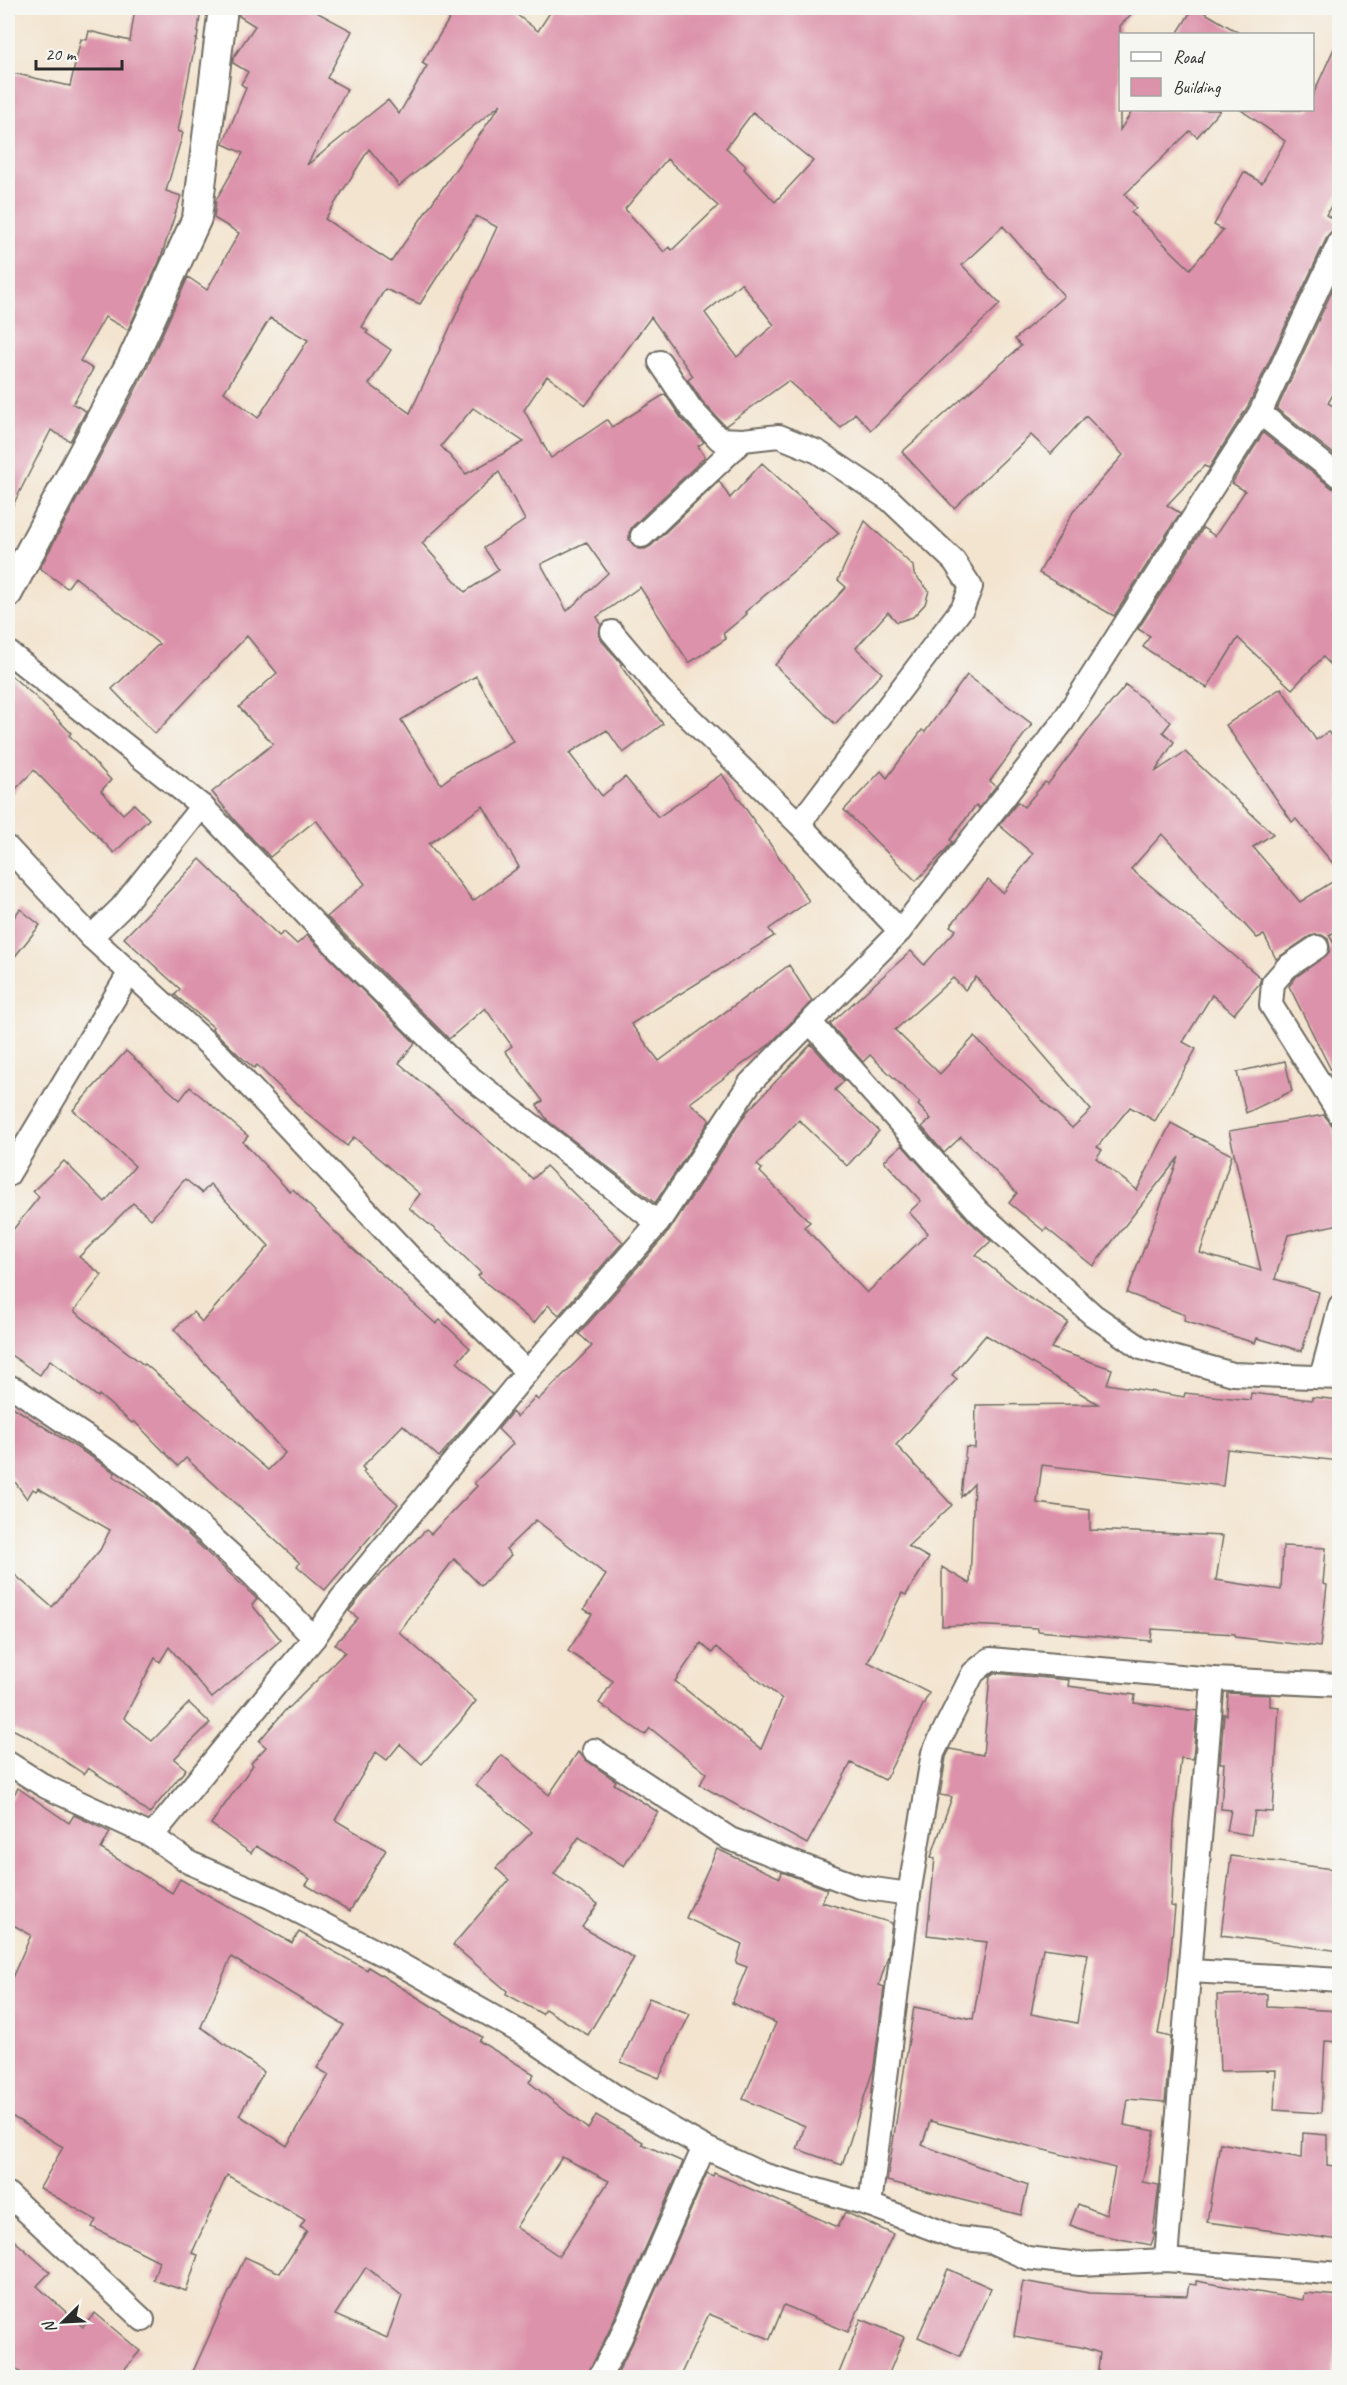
<svg xmlns="http://www.w3.org/2000/svg" width="1347" height="2385" font-family="Caveat,sans-serif">
<style>
.building{fill:#dc92aa;fill-rule:evenodd}
.lines{fill:none;stroke-linecap:round;stroke-linejoin:round}
.minor-casing{stroke:#716c64;stroke-width:26}
.tertiary-casing{stroke:#716c64;stroke-width:32}
.minor{stroke:#fff;stroke-width:22}
.tertiary{stroke:#fff;stroke-width:28}
</style>
<rect width="100%" height="100%" fill="#f6f6f2"/>
<filter id="ink" filterUnits="userSpaceOnUse"><feTurbulence type="fractalNoise" baseFrequency=".0167" numOctaves="2"/><feDisplacementMap in="SourceGraphic" scale="12" xChannelSelector="R" yChannelSelector="G"/><feConvolveMatrix kernelMatrix="1 2 1 2 8 2 1 2 1" color-interpolation-filters="sRGB"/></filter>
<filter id="wash" filterUnits="userSpaceOnUse"><feTurbulence type="fractalNoise" baseFrequency=".008" numOctaves="4" result="noise"/><feDisplacementMap in="SourceGraphic" scale="24" xChannelSelector="R" yChannelSelector="G"/><feGaussianBlur stdDeviation="1.35" result="paint"/><feColorMatrix in="noise" values="0 0 0 0 0 0 0 0 0 0 0 0 0 0 0 0 0 1.4 0 .05"/><feComposite in="paint" operator="in"/></filter>
<g filter="url(#wash)">
<rect width="100%" height="100%" fill="#f3e4cf"/>
<g id="blocks">
<g class="building">
<path d="M 135,8 L 201,8 L 197,40 L 196,39 L 178,131 L 183,133 L 166,191 L 181,196 L 160,260 L 128,330 L 105,317 L 80,361 L 93,369 L 73,404 L 86,411 L 70,441 L 51,430 L 8,515 L 8,72 L 70,86 L 81,39 L 87,40 L 89,31 L 130,41 Z"/>
<path d="M 239,8 L 309,8 L 352,31 L 327,78 L 347,89 L 307,165 L 388,100 L 399,114 L 427,66 L 422,63 L 456,8 L 508,8 L 538,31 L 553,8 L 1137,8 L 1120,26 L 1120,130 L 1133,110 L 1220,110 L 1197,137 L 1190,131 L 1125,194 L 1136,208 L 1131,212 L 1190,269 L 1223,230 L 1214,225 L 1244,172 L 1262,183 L 1285,141 L 1241,110 L 1312,110 L 1312,97 L 1340,35 L 1340,190 L 1326,215 L 1340,223 L 1340,228 L 1333,230 L 1328,235 L 1248,406 L 1209,468 L 1204,466 L 1167,505 L 1180,513 L 1114,616 L 1039,573 L 1073,512 L 1123,455 L 1086,416 L 1051,454 L 1031,435 L 954,508 L 902,452 L 1021,346 L 1015,339 L 1064,296 L 1003,226 L 962,265 L 1000,304 L 871,430 L 855,413 L 841,428 L 788,381 L 725,426 L 702,401 L 688,380 L 693,376 L 651,317 L 586,405 L 547,376 L 524,410 L 551,458 L 607,420 L 612,427 L 665,394 L 681,418 L 704,442 L 698,446 L 705,457 L 632,527 L 629,533 L 629,540 L 638,549 L 645,549 L 651,546 L 719,481 L 730,498 L 762,463 L 839,533 L 745,612 L 747,614 L 723,634 L 726,639 L 689,663 L 640,587 L 597,617 L 601,624 L 599,634 L 601,640 L 622,664 L 620,665 L 663,724 L 623,753 L 607,730 L 569,753 L 602,796 L 625,777 L 658,817 L 722,774 L 809,901 L 769,929 L 774,936 L 631,1024 L 659,1061 L 789,965 L 812,1001 L 770,1044 L 690,1103 L 710,1120 L 655,1203 L 548,1121 L 537,1105 L 543,1101 L 505,1051 L 512,1046 L 485,1008 L 449,1039 L 327,917 L 365,884 L 316,820 L 270,857 L 236,822 L 212,792 L 273,744 L 239,707 L 277,673 L 247,636 L 155,734 L 112,689 L 159,644 L 75,577 L 67,588 L 40,568 L 146,370 L 188,277 L 207,290 L 239,233 L 214,218 L 216,200 L 243,153 L 223,144 L 246,88 L 241,84 L 248,72 L 233,63 L 233,58 L 255,26 L 239,16 ZM 501,104 L 391,262 L 325,219 L 369,149 L 399,186 ZM 753,112 L 813,161 L 775,202 L 744,169 L 746,166 L 726,148 ZM 667,159 L 718,206 L 672,250 L 669,247 L 664,252 L 625,209 ZM 476,216 L 497,227 L 410,413 L 369,384 L 391,350 L 366,333 L 368,331 L 362,327 L 385,289 L 420,304 ZM 741,283 L 774,325 L 737,357 L 705,313 ZM 270,318 L 308,340 L 258,418 L 224,392 ZM 473,408 L 524,442 L 466,474 L 441,446 ZM 499,472 L 525,520 L 484,548 L 499,570 L 465,592 L 422,543 ZM 586,542 L 608,573 L 567,611 L 541,564 ZM 476,676 L 513,741 L 457,772 L 441,784 L 401,720 ZM 483,806 L 519,867 L 473,901 L 429,844 Z"/>
<path d="M 1193,8 L 1197,8 L 1241,34 L 1177,34 Z"/>
<path d="M 1340,274 L 1340,383 L 1328,403 L 1340,410 L 1340,459 L 1277,409 Z"/>
<path d="M 1263,433 L 1332,488 L 1340,490 L 1340,674 L 1323,657 L 1292,689 L 1238,638 L 1207,688 L 1143,647 L 1150,636 L 1138,629 L 1203,528 L 1215,536 L 1245,491 L 1232,483 Z"/>
<path d="M 865,521 L 913,566 L 914,574 L 929,591 L 925,604 L 913,617 L 897,622 L 888,612 L 856,648 L 882,673 L 835,724 L 775,665 L 846,587 L 838,580 Z"/>
<path d="M 8,673 L 37,698 L 71,733 L 69,735 L 111,780 L 101,791 L 123,814 L 134,804 L 149,819 L 114,853 L 34,770 L 8,797 Z"/>
<path d="M 967,675 L 1032,724 L 990,781 L 996,786 L 979,808 L 976,805 L 950,840 L 952,842 L 944,852 L 916,881 L 844,810 L 881,771 L 887,778 L 922,730 L 925,732 Z"/>
<path d="M 1126,685 L 1171,722 L 1163,732 L 1174,742 L 1155,772 L 1185,752 L 1273,834 L 1253,847 L 1300,902 L 1340,877 L 1340,929 L 1329,935 L 1340,954 L 1340,1088 L 1289,986 L 1296,977 L 1329,953 L 1330,947 L 1328,939 L 1322,935 L 1310,936 L 1276,959 L 1264,935 L 1257,938 L 1162,834 L 1131,869 L 1261,978 L 1259,984 L 1234,1014 L 1212,995 L 1183,1042 L 1196,1049 L 1155,1121 L 1130,1107 L 1097,1147 L 1102,1150 L 1096,1158 L 1137,1190 L 1171,1123 L 1195,1136 L 1194,1137 L 1197,1137 L 1232,1155 L 1200,1253 L 1261,1271 L 1229,1131 L 1324,1115 L 1333,1126 L 1339,1162 L 1335,1163 L 1340,1183 L 1340,1224 L 1288,1235 L 1275,1279 L 1319,1292 L 1302,1351 L 1257,1338 L 1255,1343 L 1184,1321 L 1185,1315 L 1127,1293 L 1179,1157 L 1093,1266 L 1046,1228 L 1044,1231 L 1009,1203 L 1017,1193 L 961,1137 L 944,1153 L 922,1127 L 931,1119 L 918,1105 L 920,1103 L 870,1055 L 863,1062 L 830,1024 L 911,951 L 924,965 L 956,930 L 950,926 L 988,880 L 1003,893 L 1033,854 L 999,825 L 1018,802 L 1024,807 L 1045,782 L 1048,784 L 1094,723 ZM 976,977 L 1091,1110 L 1072,1128 L 974,1037 L 940,1074 L 895,1030 L 953,978 L 965,990 Z"/>
<path d="M 1281,688 L 1316,740 L 1328,732 L 1331,735 L 1340,729 L 1340,872 L 1296,819 L 1292,822 L 1226,725 Z"/>
<path d="M 200,859 L 279,936 L 284,932 L 297,944 L 307,935 L 415,1043 L 399,1063 L 533,1179 L 546,1166 L 623,1242 L 559,1315 L 548,1305 L 534,1323 L 478,1276 L 481,1273 L 443,1236 L 409,1208 L 420,1194 L 354,1137 L 347,1146 L 304,1111 L 257,1065 L 254,1068 L 240,1056 L 212,1029 L 213,1027 L 175,995 L 180,989 L 124,938 Z"/>
<path d="M 20,909 L 40,925 L 8,965 L 8,925 Z"/>
<path d="M 811,1044 L 844,1081 L 835,1090 L 879,1131 L 847,1166 L 799,1120 L 757,1165 L 762,1169 L 760,1172 L 810,1222 L 804,1227 L 867,1293 L 928,1233 L 909,1212 L 921,1201 L 884,1161 L 902,1145 L 969,1221 L 991,1241 L 976,1255 L 1028,1297 L 1068,1322 L 1051,1348 L 1112,1369 L 1107,1384 L 1184,1397 L 1185,1393 L 1250,1400 L 1251,1393 L 1312,1400 L 1312,1397 L 1340,1400 L 1340,1461 L 1227,1449 L 1223,1486 L 1042,1465 L 1037,1503 L 1090,1510 L 1090,1530 L 1223,1536 L 1216,1580 L 1281,1590 L 1283,1546 L 1326,1548 L 1323,1584 L 1327,1585 L 1320,1647 L 1235,1637 L 1235,1634 L 1152,1629 L 1151,1641 L 1038,1631 L 1038,1628 L 964,1625 L 942,1626 L 942,1567 L 970,1584 L 974,1484 L 961,1497 L 966,1447 L 975,1448 L 976,1405 L 1098,1404 L 986,1335 L 952,1375 L 957,1379 L 896,1445 L 952,1505 L 908,1546 L 929,1558 L 906,1595 L 902,1593 L 868,1662 L 929,1693 L 885,1780 L 851,1763 L 807,1844 L 700,1785 L 706,1773 L 650,1728 L 645,1735 L 599,1703 L 613,1681 L 568,1651 L 592,1614 L 584,1609 L 606,1575 L 536,1520 L 506,1549 L 511,1555 L 481,1586 L 454,1559 L 399,1632 L 476,1701 L 459,1723 L 422,1764 L 400,1744 L 387,1760 L 376,1752 L 335,1820 L 386,1850 L 350,1911 L 306,1885 L 310,1879 L 256,1846 L 251,1853 L 211,1824 L 253,1765 L 251,1763 L 266,1747 L 259,1741 L 288,1707 L 289,1708 L 345,1652 L 335,1644 L 358,1618 L 349,1611 L 371,1584 L 426,1530 L 431,1534 L 477,1486 L 474,1483 L 513,1444 L 498,1429 L 512,1412 L 517,1417 L 535,1397 L 538,1400 L 592,1346 L 579,1334 L 669,1231 L 747,1112 ZM 701,1643 L 712,1653 L 716,1647 L 782,1699 L 761,1749 L 675,1681 Z"/>
<path d="M 126,1051 L 180,1100 L 190,1087 L 248,1136 L 243,1142 L 290,1192 L 293,1189 L 337,1234 L 436,1324 L 440,1320 L 470,1348 L 457,1362 L 492,1394 L 439,1457 L 403,1425 L 362,1467 L 365,1470 L 363,1472 L 398,1504 L 325,1590 L 297,1566 L 300,1563 L 186,1458 L 178,1466 L 134,1421 L 132,1423 L 99,1395 L 98,1397 L 50,1360 L 40,1375 L 8,1353 L 8,1236 L 39,1197 L 33,1191 L 64,1161 L 105,1202 L 135,1166 L 73,1110 ZM 185,1179 L 202,1193 L 210,1184 L 269,1246 L 202,1322 L 193,1312 L 174,1329 L 285,1453 L 268,1470 L 145,1364 L 144,1365 L 74,1311 L 102,1275 L 79,1257 L 133,1203 L 151,1219 Z"/>
<path d="M 1285,1061 L 1292,1091 L 1246,1113 L 1237,1072 Z"/>
<path d="M 8,1404 L 90,1456 L 115,1473 L 113,1476 L 153,1502 L 257,1599 L 252,1605 L 281,1640 L 212,1698 L 169,1647 L 160,1662 L 155,1658 L 124,1718 L 152,1741 L 189,1703 L 210,1723 L 174,1759 L 186,1769 L 149,1814 L 117,1787 L 88,1768 L 84,1774 L 30,1738 L 8,1727 L 8,1569 L 52,1607 L 100,1550 L 110,1530 L 38,1488 L 36,1491 L 33,1489 L 27,1499 L 8,1472 Z"/>
<path d="M 994,1673 L 1069,1680 L 1068,1686 L 1135,1695 L 1134,1703 L 1197,1711 L 1193,1759 L 1181,1758 L 1174,1823 L 1171,1906 L 1175,1907 L 1168,1979 L 1158,2034 L 1171,2037 L 1165,2102 L 1128,2099 L 1124,2125 L 1155,2131 L 1142,2182 L 1159,2185 L 1153,2233 L 1155,2234 L 1151,2245 L 1095,2234 L 1070,2225 L 1078,2204 L 1106,2215 L 1115,2168 L 930,2121 L 922,2145 L 1028,2185 L 1021,2215 L 887,2181 L 914,2007 L 973,2019 L 987,1942 L 927,1935 L 935,1858 L 931,1857 L 952,1797 L 940,1795 L 946,1757 L 950,1749 L 983,1755 L 990,1676 ZM 1043,1948 L 1088,1954 L 1077,2023 L 1031,2014 Z"/>
<path d="M 1228,1693 L 1270,1695 L 1270,1706 L 1279,1707 L 1273,1812 L 1255,1811 L 1251,1835 L 1227,1831 L 1231,1810 L 1221,1809 L 1224,1763 L 1220,1763 L 1224,1714 L 1227,1715 Z"/>
<path d="M 578,1752 L 587,1761 L 616,1781 L 614,1784 L 658,1812 L 624,1866 L 579,1837 L 554,1874 L 598,1904 L 582,1927 L 634,1958 L 588,2035 L 545,2009 L 542,2014 L 506,1994 L 507,1991 L 453,1945 L 509,1880 L 496,1868 L 532,1832 L 476,1785 L 502,1755 L 549,1795 Z"/>
<path d="M 18,1788 L 69,1823 L 74,1815 L 110,1832 L 101,1849 L 172,1893 L 180,1879 L 292,1943 L 299,1932 L 367,1970 L 368,1967 L 482,2037 L 479,2041 L 534,2074 L 529,2082 L 588,2129 L 596,2115 L 643,2142 L 642,2144 L 683,2162 L 608,2333 L 586,2378 L 190,2378 L 245,2257 L 280,2273 L 307,2231 L 300,2227 L 305,2220 L 227,2175 L 192,2253 L 198,2255 L 186,2291 L 153,2280 L 159,2261 L 92,2227 L 96,2220 L 40,2188 L 63,2147 L 8,2114 L 8,1987 L 31,1935 L 8,1922 L 8,1804 ZM 231,1957 L 344,2025 L 317,2068 L 329,2075 L 287,2146 L 239,2115 L 264,2072 L 201,2027 ZM 562,2157 L 609,2181 L 559,2256 L 516,2227 ZM 366,2267 L 402,2296 L 387,2338 L 335,2315 Z"/>
<path d="M 717,1849 L 780,1878 L 782,1872 L 827,1889 L 822,1902 L 892,1923 L 888,1956 L 879,1985 L 884,1987 L 874,2067 L 842,2165 L 797,2149 L 805,2126 L 743,2099 L 776,2023 L 732,2003 L 747,1967 L 736,1963 L 742,1944 L 686,1918 Z"/>
<path d="M 1231,1856 L 1340,1870 L 1340,1951 L 1221,1935 Z"/>
<path d="M 1267,1994 L 1267,2007 L 1340,2011 L 1340,2042 L 1325,2041 L 1321,2113 L 1274,2110 L 1276,2070 L 1220,2071 L 1217,1995 Z"/>
<path d="M 649,1998 L 690,2014 L 659,2078 L 621,2062 Z"/>
<path d="M 1303,2133 L 1327,2135 L 1327,2165 L 1340,2167 L 1340,2240 L 1207,2222 L 1220,2143 L 1302,2158 Z"/>
<path d="M 707,2173 L 713,2176 L 714,2173 L 838,2227 L 845,2212 L 893,2234 L 848,2332 L 784,2305 L 770,2339 L 709,2314 L 679,2378 L 615,2378 L 632,2344 Z"/>
<path d="M 8,2235 L 50,2272 L 37,2286 L 83,2327 L 95,2313 L 140,2351 L 117,2378 L 26,2378 L 8,2361 Z"/>
<path d="M 948,2269 L 991,2288 L 960,2356 L 918,2337 Z"/>
<path d="M 1023,2281 L 1089,2293 L 1187,2296 L 1189,2284 L 1196,2285 L 1196,2281 L 1303,2300 L 1304,2293 L 1340,2296 L 1340,2345 L 1336,2345 L 1333,2378 L 1097,2378 L 1100,2353 L 1081,2347 L 1014,2336 Z"/>
<path d="M 861,2319 L 904,2337 L 887,2378 L 837,2378 Z"/>
</g>
</g>
</g>
<g filter="url(#ink)">
<use href="#blocks" fill-opacity="0" stroke="#716c64" stroke-width="1.5"/>
<g class="lines">
<g class="minor-casing">
<g id="minor">
<path d="M 660,362 L 691,409 L 719,439 L 743,440 L 779,436 L 818,452 L 890,500 L 954,561 L 971,587 L 963,607 L 799,824"/>
<path d="M 1260,413 L 1340,477"/>
<path d="M 642,536 L 743,440"/>
<path d="M 612,632 L 660,689 L 799,824 L 900,931"/>
<path d="M 8,652 L 202,806 L 343,953 L 462,1071 L 658,1223"/>
<path d="M 8,848 L 91,937 L 220,1055 L 410,1257 L 527,1372"/>
<path d="M 91,937 L 121,908 L 202,806"/>
<path d="M 1317,947 L 1287,967 L 1273,983 L 1271,1005 L 1340,1115"/>
<path d="M 810,1022 L 979,1212 L 1093,1315 L 1141,1348 L 1233,1374 L 1340,1378"/>
<path d="M 8,1175 L 130,972"/>
<path d="M 1321,1377 L 1340,1306"/>
<path d="M 8,1386 L 17,1390 L 144,1476 L 252,1574 L 314,1638"/>
<path d="M 594,1750 L 730,1839 L 860,1887 L 909,1894"/>
<path d="M 8,1763 L 46,1787 L 152,1836 L 190,1863 L 270,1897 L 387,1957 L 522,2033 L 618,2098 L 704,2147 L 762,2174 L 870,2205 L 957,2238 L 992,2242 L 1027,2258 L 1080,2264 L 1166,2260 L 1340,2274"/>
<path d="M 152,1836 L 314,1638 L 341,1599 L 527,1372 L 658,1223 L 750,1083 L 900,931 L 1062,723 L 1260,413 L 1340,241"/>
<path d="M 1191,1971 L 1340,1980"/>
<path d="M 8,2194 L 143,2320"/>
<path d="M 870,2205 L 909,1894 L 933,1753 L 973,1673 L 990,1659 L 1213,1679 L 1340,1685"/>
<path d="M 1166,2260 L 1213,1679"/>
<path d="M 599,2378 L 620,2339 L 704,2147"/>
</g>
</g>
<g class="tertiary-casing">
<path id="tertiary" d="M 8,593 L 131,362 L 197,218 L 223,8"/>
</g>
<use href="#minor" class="minor"/>
<use href="#tertiary" class="tertiary"/>
</g>
</g>
<rect width="1347" height="2385" fill="none" stroke="#f6f6f2" stroke-width="30"/>
<rect x="1119" y="33" width="195" height="78" fill="#f6f6f2" stroke="#a5a5a2" stroke-width="1.5"/>
<rect x="1131" y="52" width="30" height="9" fill="#ffffff" stroke="#a5a5a2" stroke-width="1.5"/>
<text x="1173" y="63" font-size="18" fill="#2b2b2b">Road</text>
<rect x="1131" y="78" width="30" height="18" fill="#dc92aa" stroke="#a5a5a2" stroke-width="1.5"/>
<text x="1173" y="93" font-size="18" fill="#2b2b2b">Building</text>
<g transform="translate(63 2322) rotate(246)" stroke="#f6f6f2" stroke-width="4.5" paint-order="stroke">
<path d="M0-4.5L10 22L0 15L-10 22Z" fill="#2b2b2b"/>
<text y="-9" font-size="16" font-weight="bold" text-anchor="middle" fill="#2b2b2b">N</text>
</g>
<path d="M36 60v9h86v-9" fill="none" stroke="#2b2b2b" stroke-width="3"/>
<text x="45" y="60" font-size="18" fill="#2b2b2b" stroke="#f6f6f2" stroke-width="4.5" paint-order="stroke">20 m</text>
</svg>
